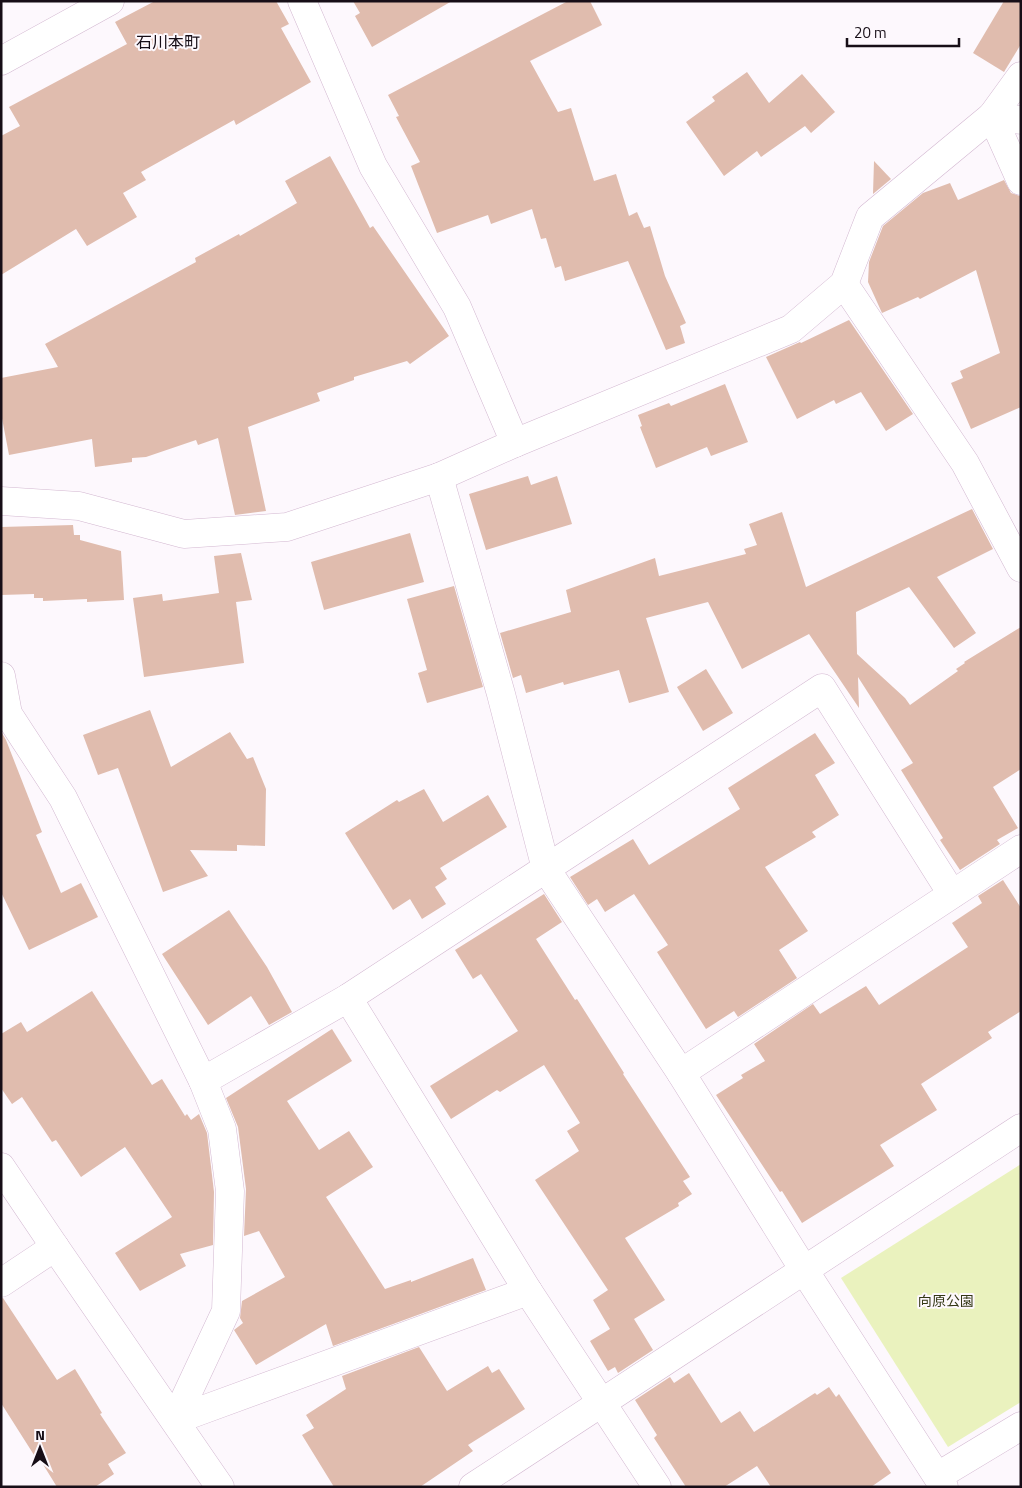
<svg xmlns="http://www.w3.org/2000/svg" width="1022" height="1488" font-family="'Titillium Web','Noto Sans JP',sans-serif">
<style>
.green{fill:#eaf2be}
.building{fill:#e0bcae}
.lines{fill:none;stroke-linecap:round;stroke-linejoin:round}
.minor-casing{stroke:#d3b8d1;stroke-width:29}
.minor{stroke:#fff;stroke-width:28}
.labels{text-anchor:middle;stroke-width:4;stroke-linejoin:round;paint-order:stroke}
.park-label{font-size:14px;fill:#333715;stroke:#fdf8fd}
.quarter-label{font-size:16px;fill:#170e17;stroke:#fdf8fd}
</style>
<rect width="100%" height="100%" fill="#fdf8fd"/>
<path class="green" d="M 1021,1164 L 1021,1402 L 948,1447 L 841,1278 Z"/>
<g class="building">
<path d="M 155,1 L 276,1 L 289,24 L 281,28 L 311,82 L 236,125 L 234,120 L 141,172 L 146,180 L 123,193 L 137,217 L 87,246 L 76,229 L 1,275 L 1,136 L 20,126 L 9,107 L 127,44 L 115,22 Z"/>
<path d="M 353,1 L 452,1 L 372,47 L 355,16 L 360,13 Z"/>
<path d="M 568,1 L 590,1 L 602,25 L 530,61 L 558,112 L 571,108 L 594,181 L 616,174 L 629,216 L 637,212 L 644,228 L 650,226 L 665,276 L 686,323 L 680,326 L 685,343 L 666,350 L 628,261 L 565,281 L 561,266 L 555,268 L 546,238 L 541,239 L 532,209 L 491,224 L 488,215 L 437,233 L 411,166 L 420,162 L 396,117 L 399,116 L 388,95 Z"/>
<path d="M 1004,1 L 1021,1 L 1021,44 L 1004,72 L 973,53 Z"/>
<path d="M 747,72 L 769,103 L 802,74 L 835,112 L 811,133 L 805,126 L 761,157 L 757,151 L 724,176 L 686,122 L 715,101 L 712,97 Z"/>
<path d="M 330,156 L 370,228 L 373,226 L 449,336 L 410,364 L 407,361 L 354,377 L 354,380 L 317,393 L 320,401 L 248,427 L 266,511 L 235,515 L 218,438 L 198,445 L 196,440 L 146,457 L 132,458 L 132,462 L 95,467 L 92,439 L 9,455 L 1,413 L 1,378 L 58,367 L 45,344 L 196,262 L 195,258 L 239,234 L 240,236 L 297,203 L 285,181 Z"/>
<path d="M 874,161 L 891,179 L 873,194 Z"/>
<path d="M 1004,180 L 1011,193 L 1020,196 L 1021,198 L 1021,407 L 971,429 L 951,383 L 963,378 L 960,371 L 1000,353 L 976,270 L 920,299 L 918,297 L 882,313 L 868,282 L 869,262 L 883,226 L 923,193 L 950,183 L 958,200 Z"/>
<path d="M 849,320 L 913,414 L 886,431 L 861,392 L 836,404 L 834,400 L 797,419 L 766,357 L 800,342 L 801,343 Z"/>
<path d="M 725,384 L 748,442 L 711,456 L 707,447 L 656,468 L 640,427 L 642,426 L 638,415 L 669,403 L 671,406 Z"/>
<path d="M 528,476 L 531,485 L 557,476 L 572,524 L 486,550 L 469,494 Z"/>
<path d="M 972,509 L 993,549 L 937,577 L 976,633 L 954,648 L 909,587 L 856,612 L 857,654 L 905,698 L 910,705 L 958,671 L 956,669 L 965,663 L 964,662 L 1021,627 L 1021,769 L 993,787 L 1018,828 L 997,840 L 1000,844 L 960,870 L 940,840 L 943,838 L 901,770 L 913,763 L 858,677 L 859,708 L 809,634 L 742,669 L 708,602 L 646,618 L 669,692 L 629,703 L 619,670 L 564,685 L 563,682 L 526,693 L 521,675 L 513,678 L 500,633 L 571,612 L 566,590 L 655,558 L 659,576 L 746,554 L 744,549 L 757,545 L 749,524 L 782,512 L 806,587 Z"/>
<path d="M 73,525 L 74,535 L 80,535 L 80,540 L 121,551 L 124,600 L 87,602 L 87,599 L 43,601 L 43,598 L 34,598 L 34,594 L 1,595 L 1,527 Z"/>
<path d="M 410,533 L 424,582 L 324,610 L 311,562 Z"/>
<path d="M 241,553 L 252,600 L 236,602 L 244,663 L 144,677 L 133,598 L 162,594 L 163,601 L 219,593 L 214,556 Z"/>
<path d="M 454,586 L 483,687 L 427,703 L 418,673 L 427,670 L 407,599 Z"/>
<path d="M 706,669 L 733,713 L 703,731 L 677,687 Z"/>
<path d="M 150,710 L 171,767 L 230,732 L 247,759 L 253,757 L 266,789 L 265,846 L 237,845 L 237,851 L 190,850 L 208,876 L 163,892 L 118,768 L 98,775 L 83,735 Z"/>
<path d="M 2,733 L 6,740 L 42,832 L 36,835 L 61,893 L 81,883 L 98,917 L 29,950 L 1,892 Z"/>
<path d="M 815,733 L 835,763 L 815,775 L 839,815 L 812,832 L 816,837 L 765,867 L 808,931 L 779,950 L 797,978 L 738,1017 L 734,1011 L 706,1029 L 657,952 L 668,945 L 634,894 L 605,912 L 597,899 L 588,905 L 570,877 L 633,839 L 649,865 L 740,809 L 728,788 Z"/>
<path d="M 424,789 L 443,822 L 488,795 L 507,827 L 440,868 L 447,879 L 435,887 L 446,904 L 422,919 L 410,899 L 393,910 L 345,833 L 397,800 L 399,802 Z"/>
<path d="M 1003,880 L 1021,908 L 1021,1011 L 988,1032 L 992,1038 L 921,1084 L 937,1110 L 880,1145 L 894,1166 L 802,1223 L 782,1191 L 780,1192 L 716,1095 L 743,1078 L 741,1075 L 765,1061 L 754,1044 L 813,1004 L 820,1014 L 866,986 L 879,1005 L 968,947 L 952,923 L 982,903 L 978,896 Z"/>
<path d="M 544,894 L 562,922 L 536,939 L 575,1000 L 577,999 L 624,1073 L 623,1074 L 690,1177 L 683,1181 L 692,1194 L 678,1203 L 679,1206 L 625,1238 L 665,1300 L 634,1319 L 653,1350 L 618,1373 L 615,1367 L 608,1371 L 590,1341 L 610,1329 L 593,1300 L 608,1290 L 535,1180 L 579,1151 L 567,1131 L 580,1123 L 544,1065 L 500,1092 L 497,1090 L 451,1119 L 430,1086 L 518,1031 L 481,974 L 473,979 L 455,950 Z"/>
<path d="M 229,910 L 267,967 L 292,1012 L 269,1025 L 251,996 L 208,1025 L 162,954 Z"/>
<path d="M 92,991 L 152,1085 L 162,1079 L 185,1116 L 187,1114 L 191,1120 L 199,1114 L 207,1133 L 214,1192 L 213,1245 L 180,1254 L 186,1266 L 140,1291 L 115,1253 L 172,1217 L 125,1147 L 81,1177 L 56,1140 L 52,1142 L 22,1097 L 12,1104 L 1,1088 L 1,1034 L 21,1022 L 27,1032 Z"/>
<path d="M 332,1029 L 352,1061 L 287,1101 L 319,1150 L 349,1131 L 373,1167 L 326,1197 L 385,1289 L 411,1280 L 411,1282 L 473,1258 L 486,1290 L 333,1346 L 326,1324 L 256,1365 L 234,1330 L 243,1323 L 240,1318 L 242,1301 L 285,1277 L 259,1231 L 244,1236 L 246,1189 L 238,1127 L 226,1098 Z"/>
<path d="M 3,1298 L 57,1380 L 75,1369 L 102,1413 L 100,1414 L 126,1453 L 108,1464 L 114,1474 L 95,1487 L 57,1487 L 36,1453 L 34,1455 L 1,1403 L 1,1299 Z"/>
<path d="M 419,1347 L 447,1391 L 488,1366 L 492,1373 L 499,1369 L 525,1409 L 468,1445 L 473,1451 L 420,1487 L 334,1487 L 302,1435 L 314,1428 L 306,1415 L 346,1389 L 342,1376 Z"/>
<path d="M 689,1373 L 721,1423 L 740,1411 L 754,1432 L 815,1393 L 817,1395 L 829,1387 L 836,1397 L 839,1394 L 891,1473 L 871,1487 L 771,1487 L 757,1466 L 724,1487 L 686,1487 L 654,1438 L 657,1435 L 635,1400 L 670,1377 L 674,1383 Z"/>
</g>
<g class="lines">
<g class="minor-casing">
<g id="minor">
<path d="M 302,1 L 373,166 L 457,307 L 515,443"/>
<path d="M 1,61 L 110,1"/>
<path d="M 992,116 L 1021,181"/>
<path d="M 992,116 L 1021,120"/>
<path d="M 844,284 L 965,463 L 1021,568"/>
<path d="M 439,477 L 501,694 L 546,869 L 681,1073 L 804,1270 L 944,1487"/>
<path d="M 1,501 L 79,506 L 184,534 L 287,527 L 439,477 L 515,443 L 791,329 L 844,284 L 870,217 L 992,116 L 1021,76"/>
<path d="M 1,676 L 8,714 L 63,798 L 203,1081 L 222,1129 L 230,1191 L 226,1311 L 175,1420 L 528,1291"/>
<path d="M 348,998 L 528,1291 L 657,1487"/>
<path d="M 681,1073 L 1021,849"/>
<path d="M 203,1081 L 348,998 L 822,688 L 952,894"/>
<path d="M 1,1167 L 55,1247 L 220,1487"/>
<path d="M 1,1283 L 55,1247"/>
<path d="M 938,1476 L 1021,1426"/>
<path d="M 473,1487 L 1021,1128"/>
</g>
</g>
<use href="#minor" class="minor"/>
</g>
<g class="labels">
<g class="park-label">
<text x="946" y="1306">向原公園</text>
</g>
<g class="quarter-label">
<text x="168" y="48">石川本町</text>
</g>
</g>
<rect width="1022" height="1488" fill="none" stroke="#170e17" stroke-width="5"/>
<g transform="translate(40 1448)" stroke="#fdf8fd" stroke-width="4" paint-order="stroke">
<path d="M0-4L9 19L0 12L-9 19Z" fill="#170e17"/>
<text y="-8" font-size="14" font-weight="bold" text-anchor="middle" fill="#170e17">N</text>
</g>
<path d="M847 38v8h112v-8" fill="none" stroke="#170e17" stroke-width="2.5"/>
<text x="854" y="38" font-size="15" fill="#170e17" stroke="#fdf8fd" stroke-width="4" paint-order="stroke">20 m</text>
</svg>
